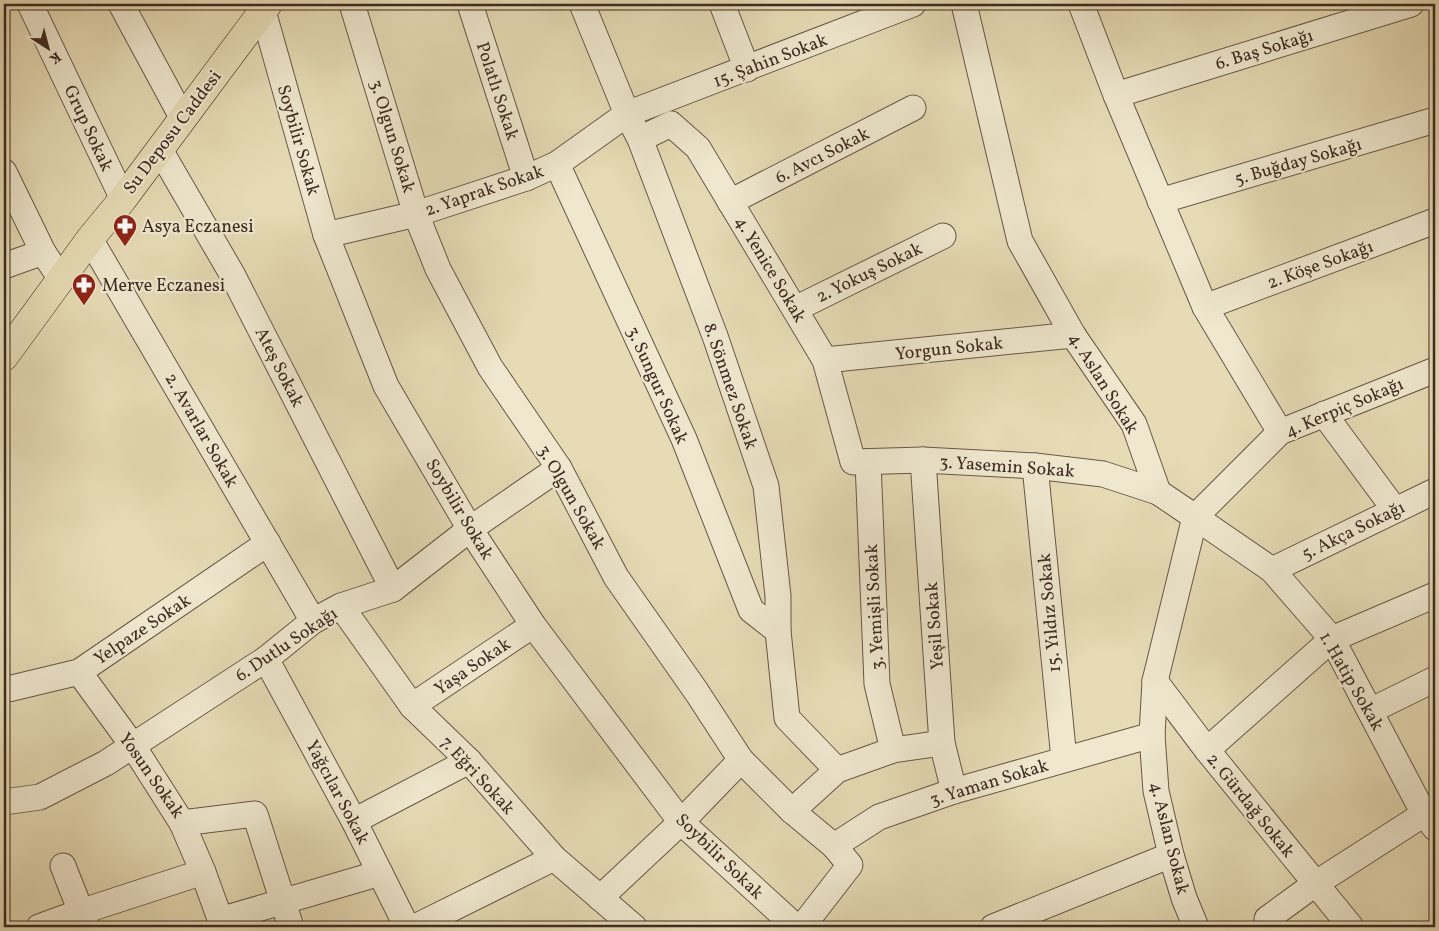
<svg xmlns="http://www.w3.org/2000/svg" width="1439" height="931" font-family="Vollkorn,serif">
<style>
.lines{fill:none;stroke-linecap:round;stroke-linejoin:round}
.minor-casing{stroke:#685748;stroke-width:27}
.major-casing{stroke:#3e2b23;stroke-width:29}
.minor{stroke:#efe8cf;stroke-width:25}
.major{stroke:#e6dbb5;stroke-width:28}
.labels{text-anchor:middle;stroke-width:4.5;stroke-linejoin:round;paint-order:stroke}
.street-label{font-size:18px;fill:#3e2b23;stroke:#efe8cf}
.poi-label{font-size:18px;fill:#3e2b23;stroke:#efe8cf;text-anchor:start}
</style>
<rect width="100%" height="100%" fill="#e6dbb5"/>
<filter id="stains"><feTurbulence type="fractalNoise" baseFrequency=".004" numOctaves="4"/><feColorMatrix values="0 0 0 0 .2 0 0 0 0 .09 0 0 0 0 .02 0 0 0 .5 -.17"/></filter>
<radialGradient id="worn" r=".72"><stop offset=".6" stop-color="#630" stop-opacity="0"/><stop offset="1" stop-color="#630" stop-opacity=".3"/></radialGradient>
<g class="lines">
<g class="minor-casing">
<g id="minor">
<path d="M 30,4 L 123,199"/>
<path d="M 121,4 L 182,117"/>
<path d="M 352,4 L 416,214 L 438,269 L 490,367 L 559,468 L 616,577 L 696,691 L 741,760 L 792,811 L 834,846 L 850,865 L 802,927"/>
<path d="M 470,4 L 526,178"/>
<path d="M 582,4 L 627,114 L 640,139 L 715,336 L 766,486 L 778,596 L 778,631 L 787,718 L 837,770"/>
<path d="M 722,4 L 747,69"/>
<path d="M 964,4 L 1020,241 L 1073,335 L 1134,424 L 1158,492 L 1195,517 L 1155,681 L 1152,735 L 1156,791 L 1171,855 L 1184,898 L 1196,927"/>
<path d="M 1081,4 L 1116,95 L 1205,307 L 1280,432"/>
<path d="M 263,11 L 326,235 L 386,386 L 470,529 L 533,625 L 681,822 L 796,927"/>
<path d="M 1116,95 L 1411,4"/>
<path d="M 640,139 L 671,124 L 698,148 L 825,360 L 853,462 L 923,460 L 1035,466 L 1103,474 L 1158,492"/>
<path d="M 160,150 L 232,274 L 393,589"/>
<path d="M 557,164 L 684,439 L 751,610 L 778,631"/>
<path d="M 4,172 L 43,252 L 61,279"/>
<path d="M 1160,201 L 1435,120"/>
<path d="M 730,202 L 913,108"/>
<path d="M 326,235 L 416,214 L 526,178 L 557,164 L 627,114 L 913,4"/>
<path d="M 90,239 L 313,621"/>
<path d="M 4,266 L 43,252"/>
<path d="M 1205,307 L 1435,221"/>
<path d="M 795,309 L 943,236"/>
<path d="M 825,360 L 1073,335"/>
<path d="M 1435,370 L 1280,432 L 1195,517 L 1272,570 L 1332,639 L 1424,814 L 1435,828"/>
<path d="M 1324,414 L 1395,510"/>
<path d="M 923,460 L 942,743 L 954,791"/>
<path d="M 868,462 L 877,684 L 893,750"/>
<path d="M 1035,466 L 1064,759"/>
<path d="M 1272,570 L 1435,491"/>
<path d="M 341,606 L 412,706 L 469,761 L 554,858 L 634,927"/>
<path d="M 266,659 L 354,821 L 407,927"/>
<path d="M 79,672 L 133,746 L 182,823 L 255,814 L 291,927"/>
<path d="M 1155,681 L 1207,750 L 1351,927"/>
<path d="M 4,690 L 79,672 L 268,543"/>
<path d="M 412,706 L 533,625"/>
<path d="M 1370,711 L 1435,679"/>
<path d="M 1207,750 L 1332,639 L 1435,595"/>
<path d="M 4,802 L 40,797 L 106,763 L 266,659 L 313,621 L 341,606 L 393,589 L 470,529 L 559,468"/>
<path d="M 792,811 L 837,770 L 893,750 L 942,743"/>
<path d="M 354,821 L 469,761"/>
<path d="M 182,823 L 203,872 L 223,927"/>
<path d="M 834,846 L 879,817 L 954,791 L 1152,735"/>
<path d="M 63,866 L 87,927"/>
<path d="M 600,898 L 681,822 L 741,760"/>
<path d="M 220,920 L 380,873"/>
<path d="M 39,927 L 80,912 L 203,872"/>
<path d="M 415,927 L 554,858"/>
<path d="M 993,927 L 1171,855"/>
<path d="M 1271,927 L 1267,919 L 1315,884 L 1424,814 L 1435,810"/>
</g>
</g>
<g class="major-casing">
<path id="major" d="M 4,357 L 90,239 L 123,199 L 268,4"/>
</g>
<use href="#minor" class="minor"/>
<use href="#major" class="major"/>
</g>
<defs>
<g id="pharmacy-pin" transform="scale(1.25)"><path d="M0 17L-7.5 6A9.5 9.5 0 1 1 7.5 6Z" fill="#8f2418" stroke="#efe8cf"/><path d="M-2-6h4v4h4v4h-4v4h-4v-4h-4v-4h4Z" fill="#fff"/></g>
</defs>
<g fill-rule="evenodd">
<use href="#pharmacy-pin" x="125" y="226"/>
<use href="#pharmacy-pin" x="84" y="285"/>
</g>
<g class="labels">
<g class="street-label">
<text transform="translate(1264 49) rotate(-17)" y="6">6. Baş Sokağı</text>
<text transform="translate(770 60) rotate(-21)" y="6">15. Şahin Sokak</text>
<text transform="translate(498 91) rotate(72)" y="6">Polatlı Sokak</text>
<text transform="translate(89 128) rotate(65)" y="6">Grup Sokak</text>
<text transform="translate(172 132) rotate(-53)" y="6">Su Deposu Caddesi</text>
<text transform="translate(393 136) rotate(73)" y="6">3. Olgun Sokak</text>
<text transform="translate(299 140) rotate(74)" y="6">Soybilir Sokak</text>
<text transform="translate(822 155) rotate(-27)" y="6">6. Avcı Sokak</text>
<text transform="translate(1298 161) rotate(-16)" y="6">5. Buğday Sokağı</text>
<text transform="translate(484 190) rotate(-19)" y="6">2. Yaprak Sokak</text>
<text transform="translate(1320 264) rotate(-20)" y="6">2. Köşe Sokağı</text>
<text transform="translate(771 269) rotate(59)" y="6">4. Yenice Sokak</text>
<text transform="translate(869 272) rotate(-26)" y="6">2. Yokuş Sokak</text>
<text transform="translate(949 348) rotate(-6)" y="6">Yorgun Sokak</text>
<text transform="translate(280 367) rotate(63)" y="6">Ateş Sokak</text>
<text transform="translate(1104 383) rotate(58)" y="6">4. Aslan Sokak</text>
<text transform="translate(658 385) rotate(66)" y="6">3. Sungur Sokak</text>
<text transform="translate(731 386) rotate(71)" y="6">8. Sönmez Sokak</text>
<text transform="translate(1344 407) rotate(-23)" y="6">4. Kerpiç Sokağı</text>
<text transform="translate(202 430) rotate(60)" y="6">2. Avarlar Sokak</text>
<text transform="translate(1007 466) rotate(4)" y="6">3. Yasemin Sokak</text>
<text transform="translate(572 497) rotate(60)" y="6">3. Olgun Sokak</text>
<text transform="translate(460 509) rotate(59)" y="6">Soybilir Sokak</text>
<text transform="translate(1353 530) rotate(-26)" y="6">5. Akça Sokağı</text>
<text transform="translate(874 607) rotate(-93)" y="6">3. Yemişli Sokak</text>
<text transform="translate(1049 613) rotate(-95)" y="6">15. Yıldız Sokak</text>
<text transform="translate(934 626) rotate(-94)" y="6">Yeşil Sokak</text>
<text transform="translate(142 629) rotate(-34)" y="6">Yelpaze Sokak</text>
<text transform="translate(286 644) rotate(-34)" y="6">6. Dutlu Sokağı</text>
<text transform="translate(472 666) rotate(-34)" y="6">Yaşa Sokak</text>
<text transform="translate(1352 681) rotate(60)" y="6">1. Hatip Sokak</text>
<text transform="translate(152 775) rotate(55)" y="6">Yosun Sokak</text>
<text transform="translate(478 775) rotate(47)" y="6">7. Eğri Sokak</text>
<text transform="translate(989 782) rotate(-17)" y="6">3. Yaman Sokak</text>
<text transform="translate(338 792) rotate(62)" y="6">Yağcılar Sokak</text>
<text transform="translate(1251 805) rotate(51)" y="6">2. Gürdağ Sokak</text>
<text transform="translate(1170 838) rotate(76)" y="6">4. Aslan Sokak</text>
<text transform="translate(720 856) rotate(44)" y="6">Soybilir Sokak</text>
</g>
<g class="poi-label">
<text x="142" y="232">Asya Eczanesi</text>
<text x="102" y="291">Merve Eczanesi</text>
</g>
</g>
<rect width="1439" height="931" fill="none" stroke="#e6dbb5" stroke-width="20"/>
<rect x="5" y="5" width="1429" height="921" fill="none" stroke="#3e2b23" stroke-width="2.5"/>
<rect x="10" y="10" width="1419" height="911" fill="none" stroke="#3e2b23"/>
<g transform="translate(48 48) rotate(144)" stroke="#efe8cf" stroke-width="4" paint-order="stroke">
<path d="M0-4L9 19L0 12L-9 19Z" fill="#3e2b23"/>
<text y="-8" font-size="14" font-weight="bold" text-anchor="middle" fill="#3e2b23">K</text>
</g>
<rect width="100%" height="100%" filter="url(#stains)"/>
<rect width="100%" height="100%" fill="url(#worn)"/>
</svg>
